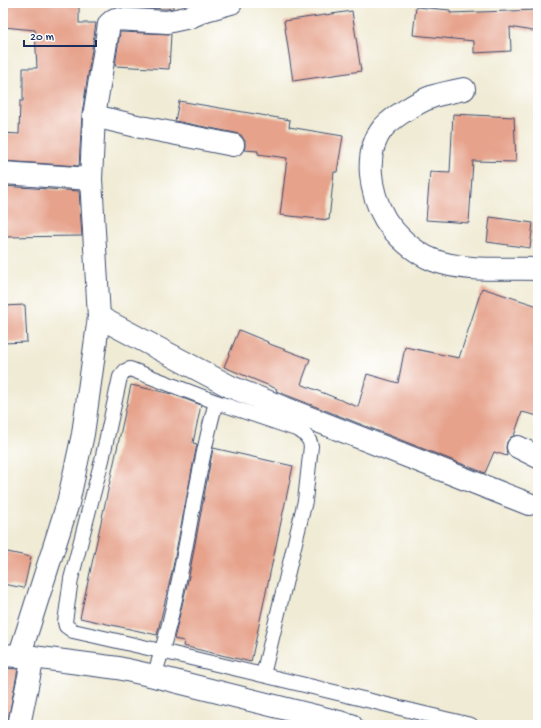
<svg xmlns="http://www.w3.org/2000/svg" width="541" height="728" font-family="'Gochi Hand',sans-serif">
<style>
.building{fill:#e6a28b}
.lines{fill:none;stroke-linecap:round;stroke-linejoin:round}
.lane-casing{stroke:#3b4b70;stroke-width:16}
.street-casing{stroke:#3b4b70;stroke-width:24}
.lane{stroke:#fff;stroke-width:14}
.street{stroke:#fff;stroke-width:22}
</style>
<rect width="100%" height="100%" fill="#fff"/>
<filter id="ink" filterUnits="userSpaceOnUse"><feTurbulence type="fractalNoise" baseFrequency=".025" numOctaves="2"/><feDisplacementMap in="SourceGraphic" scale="8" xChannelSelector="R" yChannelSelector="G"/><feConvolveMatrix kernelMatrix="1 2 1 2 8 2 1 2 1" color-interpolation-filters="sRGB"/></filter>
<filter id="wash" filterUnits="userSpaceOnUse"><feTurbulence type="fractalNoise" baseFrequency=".012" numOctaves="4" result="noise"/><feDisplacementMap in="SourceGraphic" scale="16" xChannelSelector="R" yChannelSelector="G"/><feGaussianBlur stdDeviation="0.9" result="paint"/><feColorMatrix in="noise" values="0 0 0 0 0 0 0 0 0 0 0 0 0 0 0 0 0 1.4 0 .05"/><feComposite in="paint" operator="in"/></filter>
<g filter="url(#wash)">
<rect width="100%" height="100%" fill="#f0ebd4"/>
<g id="blocks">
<g class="building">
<path d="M 3,3 L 79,3 L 79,23 L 96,23 L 82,114 L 79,166 L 3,161 L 3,133 L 19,134 L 20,101 L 23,101 L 23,68 L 37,68 L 35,30 L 3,27 Z"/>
<path d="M 130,3 L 173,3 L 173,8 L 166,9 L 130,7 Z"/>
<path d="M 416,7 L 450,10 L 450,13 L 538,10 L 538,32 L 510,27 L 511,51 L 474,53 L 474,41 L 413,35 Z"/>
<path d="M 352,11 L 361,71 L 293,81 L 284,21 Z"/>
<path d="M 120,32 L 171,34 L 169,69 L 115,66 Z"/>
<path d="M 179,101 L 290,120 L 289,127 L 343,136 L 337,172 L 334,172 L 329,220 L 280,215 L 287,158 L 258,154 L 258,151 L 244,150 L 245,147 L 245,141 L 241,135 L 235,133 L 175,121 Z"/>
<path d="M 453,114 L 514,117 L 516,162 L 473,161 L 469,223 L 426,220 L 430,172 L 450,173 Z"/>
<path d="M 3,186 L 79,191 L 82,236 L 3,237 Z"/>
<path d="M 490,217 L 533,223 L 530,248 L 487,242 Z"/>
<path d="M 482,288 L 538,306 L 538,416 L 522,412 L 514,436 L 511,437 L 507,442 L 506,447 L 507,456 L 494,452 L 485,473 L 276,391 L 277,389 L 224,367 L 239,330 L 268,342 L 267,343 L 310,359 L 301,384 L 358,407 L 367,374 L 398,383 L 405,347 L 459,358 Z"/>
<path d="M 25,305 L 27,342 L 3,343 L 3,306 Z"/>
<path d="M 131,385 L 172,394 L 201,405 L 193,443 L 197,444 L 172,572 L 157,635 L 80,618 Z"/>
<path d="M 213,448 L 293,466 L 251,662 L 183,646 L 184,641 L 174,639 L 189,576 Z"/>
<path d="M 3,551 L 31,557 L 24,588 L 3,584 Z"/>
<path d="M 3,668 L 18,669 L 7,725 L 3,725 Z"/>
</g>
</g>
</g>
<g filter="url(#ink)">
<use href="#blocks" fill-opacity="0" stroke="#3b4b70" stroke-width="1"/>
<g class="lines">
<g class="lane-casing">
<g id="lane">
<path d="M 263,675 L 305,501 L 311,446 C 310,439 305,434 299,430 L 216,402 L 130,369 L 125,371 L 120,377 L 102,460 L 71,579 L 65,622 L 66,626 L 73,631 C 199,659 325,690 450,720 L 471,725"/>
<path d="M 154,676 C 184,587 191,492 216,402"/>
</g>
</g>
<g class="street-casing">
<g id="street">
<path d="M 464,89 C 454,91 444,93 434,96 C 419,101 394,116 383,128 C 363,153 370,193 385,219 C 396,236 415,253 433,260 C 463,272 506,268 538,269"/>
<path d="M 94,116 L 141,127 L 233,145"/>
<path d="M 3,173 L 91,179"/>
<path d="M 99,317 L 231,387 L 529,504"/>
<path d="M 518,447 L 538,457"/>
<path d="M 3,655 L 33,657 L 118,668 L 154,676 L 351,725"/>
<path d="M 19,657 L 68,503 L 83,434 L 99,317 L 91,179 L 94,116 L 109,24 L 115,19 L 167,22 L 190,17 L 206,10 L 231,3"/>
<path d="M 19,725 L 33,657"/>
</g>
</g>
<use href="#lane" class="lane"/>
<use href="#street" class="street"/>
</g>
</g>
<rect width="541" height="728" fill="none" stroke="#fff" stroke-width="16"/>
<path d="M24 40v6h72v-6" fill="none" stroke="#1b2f5e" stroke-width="2"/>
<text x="30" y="40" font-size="12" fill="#1b2f5e" stroke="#ffffff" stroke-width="3" paint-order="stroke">20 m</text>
</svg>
